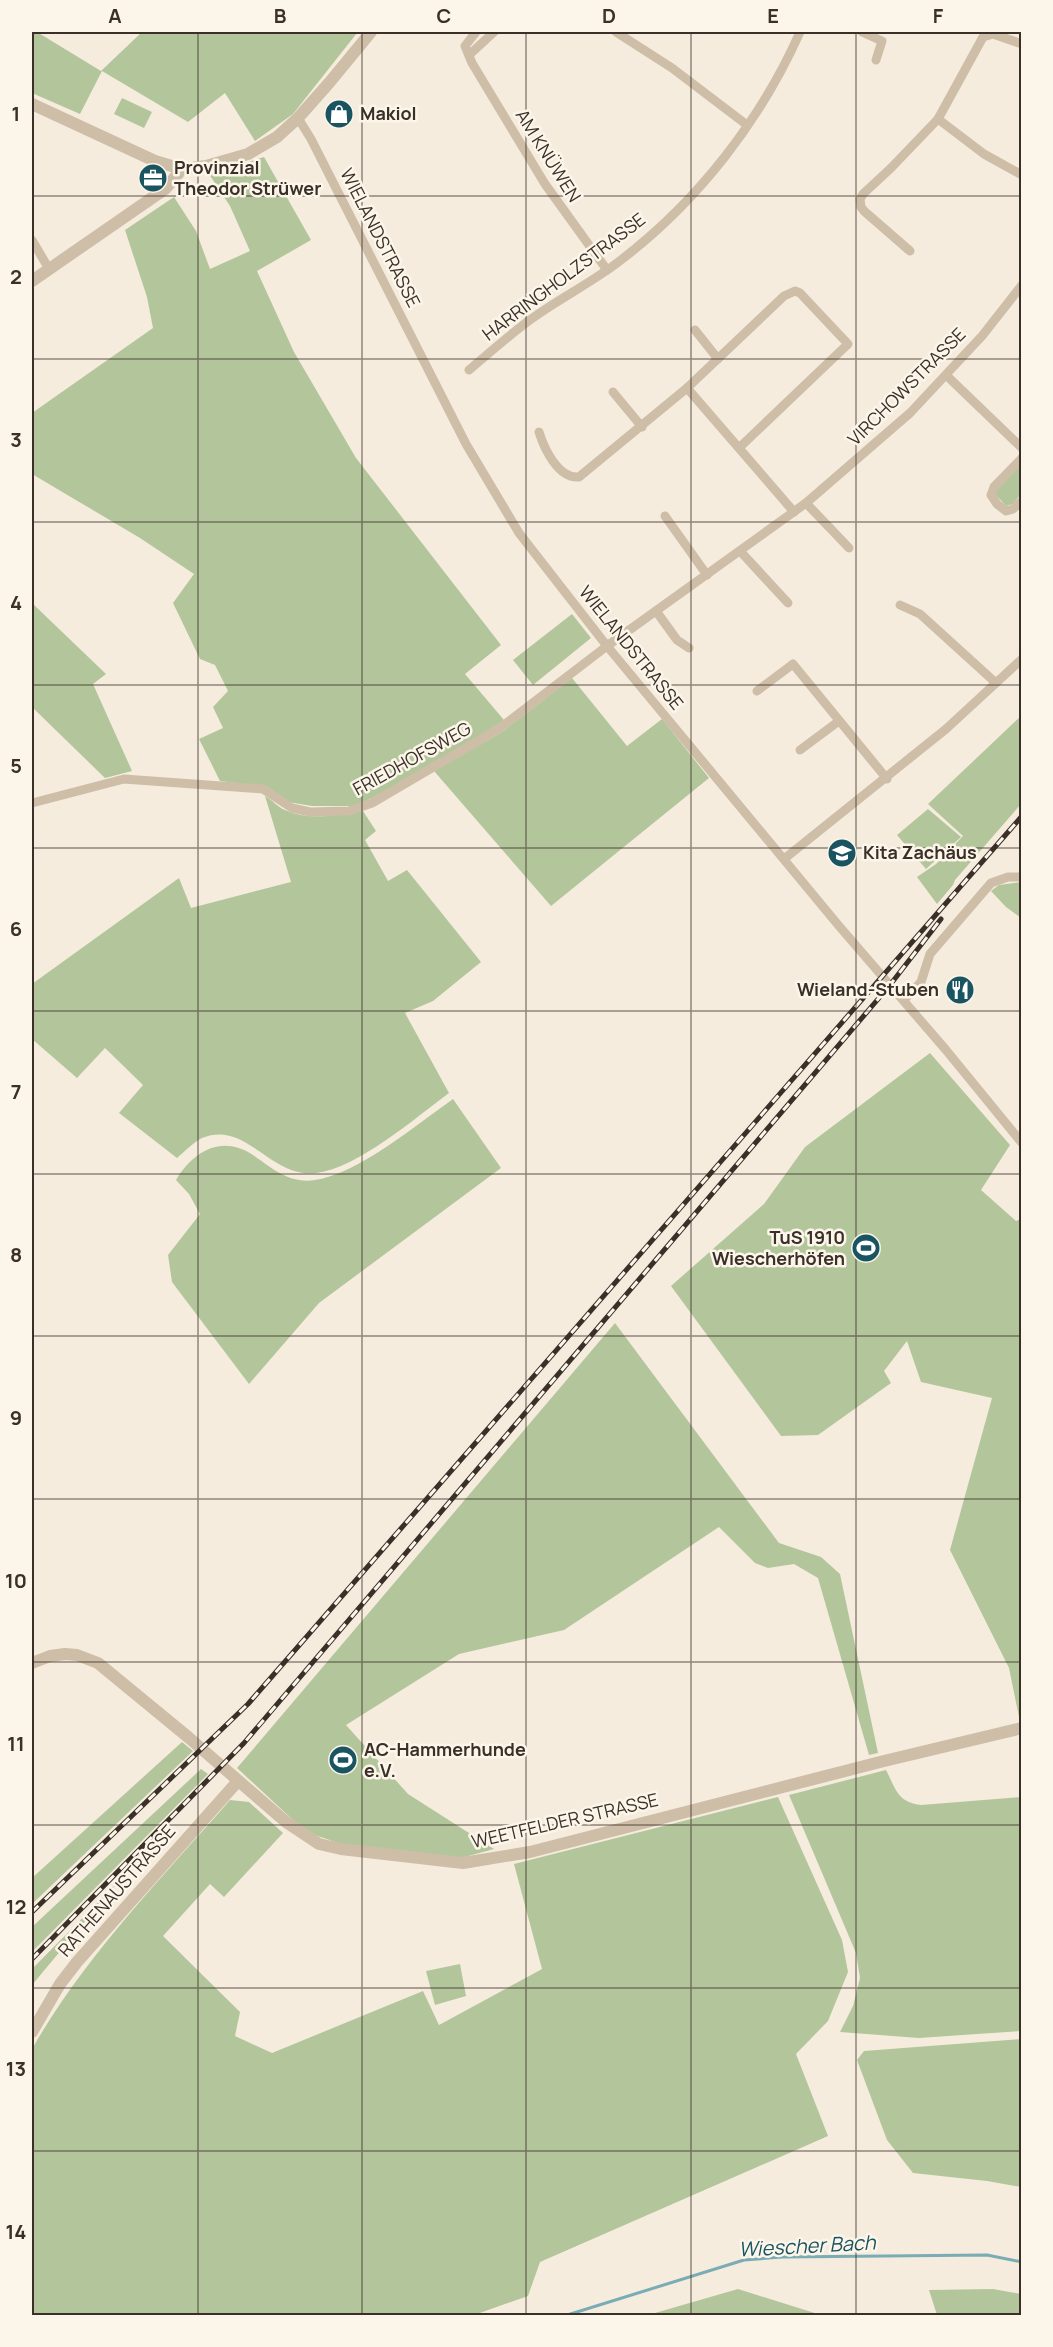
<svg xmlns="http://www.w3.org/2000/svg" width="1053" height="2347" font-family="Manrope,sans-serif">
<style>
.green{fill:#b3c69b}
.lines{fill:none;stroke-linecap:round;stroke-linejoin:round}
.stream{stroke:#79acb5;stroke-width:3}
.minor{stroke:#cebda7;stroke-width:9}
.tertiary{stroke:#cebda7;stroke-width:12}
.rail-casing{stroke:#3a3028;stroke-width:5}
.rail{stroke:#fcf5ea;stroke-width:3;stroke-dasharray:9;stroke-linecap:butt}
.grid{fill:none;stroke:#3a3028;stroke-width:1.5;stroke-opacity:0.55}
.labels{text-anchor:middle;stroke-width:5;stroke-linejoin:round;paint-order:stroke}
.poi-label{font-size:18px;font-weight:bold;fill:#3a3028;stroke:#fcf5ea;text-anchor:start}
.street-label{font-size:18px;fill:#3a3028;stroke:#fcf5ea}
.water-label{font-size:20px;font-style:italic;fill:#195460;stroke:#fcf5ea}
.neatline{fill:none;stroke:#3a3028;stroke-width:2}
.grid-label{font-size:20px;text-anchor:middle;font-weight:bold;fill:#3a3028}
</style>
<rect width="100%" height="100%" fill="#f5ecdd"/>
<g class="green">
<path d="M 32,32 L 37,32 L 101,71 L 142,32 L 357,33 L 293,114 L 255,141 L 225,93 L 188,122 L 102,71 L 80,114 L 32,93 Z"/>
<path d="M 122,98 L 152,112 L 144,128 L 114,114 Z"/>
<path d="M 264,157 L 311,240 L 257,271 L 294,352 L 356,458 L 501,645 L 465,674 L 504,720 L 456,752 L 357,806 L 312,806 L 288,802 L 268,787 L 220,781 L 199,739 L 223,728 L 213,707 L 228,691 L 215,665 L 200,659 L 173,603 L 194,574 L 140,538 L 32,474 L 32,413 L 153,328 L 147,297 L 125,230 L 174,197 L 196,231 L 210,269 L 250,251 L 230,206 L 209,174 Z"/>
<path d="M 1021,464 L 1021,494 L 1013,504 L 1006,506 L 995,494 L 996,491 Z"/>
<path d="M 32,603 L 106,674 L 93,684 L 132,771 L 105,778 L 32,707 Z"/>
<path d="M 572,614 L 591,638 L 533,685 L 513,660 Z"/>
<path d="M 572,678 L 627,746 L 662,719 L 709,778 L 551,906 L 434,771 L 502,732 Z"/>
<path d="M 1021,716 L 1021,804 L 955,880 L 953,885 L 937,904 L 917,877 L 936,864 L 963,836 L 928,804 Z"/>
<path d="M 265,796 C 273,800 277,807 285,810 C 308,821 339,815 363,811 L 376,831 L 365,840 L 388,881 L 407,870 L 481,962 L 433,1001 L 405,1013 L 449,1093 C 415,1118 358,1168 316,1173 C 269,1178 247,1120 202,1138 C 194,1142 184,1152 177,1158 L 119,1113 L 143,1085 L 105,1048 L 77,1078 L 32,1039 L 32,984 L 179,878 L 191,908 L 291,882 Z"/>
<path d="M 928,809 L 961,837 L 926,869 L 897,835 Z"/>
<path d="M 1021,882 L 1021,918 L 1006,907 L 991,891 L 999,885 Z"/>
<path d="M 930,1053 L 1010,1145 L 981,1190 L 1016,1221 L 1021,1219 L 1020,1722 L 1009,1668 L 950,1550 L 992,1398 L 921,1382 L 907,1341 L 884,1371 L 891,1383 L 818,1435 L 781,1436 L 671,1286 L 764,1204 L 805,1147 Z"/>
<path d="M 453,1099 L 501,1168 L 319,1303 L 249,1384 L 172,1282 L 168,1255 L 200,1214 L 189,1194 L 176,1180 C 193,1152 221,1134 253,1155 C 272,1168 289,1184 315,1180 C 358,1174 416,1125 453,1099 Z"/>
<path d="M 615,1323 L 779,1543 L 821,1557 L 840,1574 L 878,1753 L 869,1755 L 818,1578 L 794,1564 L 768,1568 L 755,1563 L 719,1527 L 564,1630 L 459,1654 L 346,1725 L 408,1794 L 494,1849 L 461,1858 L 344,1845 L 306,1832 L 237,1768 Z"/>
<path d="M 182,1742 L 193,1751 L 32,1904 L 32,1878 Z"/>
<path d="M 201,1769 L 208,1774 L 32,1952 L 32,1927 Z"/>
<path d="M 886,1770 C 896,1789 897,1802 921,1805 L 1021,1797 L 1021,2031 L 919,2038 L 840,2032 L 853,2006 L 860,1978 L 856,1953 L 789,1795 Z"/>
<path d="M 778,1797 L 842,1940 L 848,1972 L 828,2021 L 796,2054 L 828,2136 L 540,2262 L 528,2296 L 474,2315 L 32,2315 L 32,2049 C 85,1956 160,1880 230,1800 L 249,1802 L 283,1833 L 224,1897 L 210,1884 L 163,1936 L 240,2012 L 235,2036 L 272,2053 L 423,1991 L 439,2025 L 542,1969 L 514,1864 Z"/>
<path d="M 118,1882 L 32,1985 L 32,1969 Z"/>
<path d="M 460,1964 L 466,1996 L 435,2005 L 426,1971 Z"/>
<path d="M 1021,2039 L 1021,2187 L 987,2181 L 913,2173 L 887,2140 L 857,2060 L 864,2051 Z"/>
<path d="M 738,2289 L 821,2315 L 648,2315 Z"/>
<path d="M 993,2289 L 1021,2294 L 1021,2315 L 937,2315 L 929,2290 Z"/>
</g>
<g class="lines">
<path class="stream" d="M 564,2316 L 744,2260 L 782,2257 L 987,2255 L 1022,2262"/>
<g class="minor">
<path d="M 476,32 L 465,46 L 472,63 L 545,184 L 607,270"/>
<path d="M 616,32 L 672,68 L 747,125"/>
<path d="M 862,32 L 882,41 L 876,60"/>
<path d="M 469,55 L 494,32"/>
<path d="M 298,118 L 311,139 L 466,444 L 519,533 L 607,646 L 839,926 L 946,1050 L 1022,1143"/>
<path d="M 938,119 L 984,154 L 1022,175"/>
<path d="M 32,240 L 49,269"/>
<path d="M 910,251 L 864,211 L 861,207 L 860,199 L 863,194 L 891,168 L 938,119 L 983,37 L 993,34 L 1022,44"/>
<path d="M 695,330 L 718,359"/>
<path d="M 469,370 C 491,352 513,331 537,315 C 564,296 594,281 621,260 C 698,201 761,120 800,32"/>
<path d="M 946,375 L 1022,448"/>
<path d="M 687,388 L 784,296 L 795,291 L 800,293 L 848,344 L 740,447"/>
<path d="M 613,392 L 642,427"/>
<path d="M 539,432 C 544,448 558,479 579,477 L 687,388 L 794,512"/>
<path d="M 1022,458 L 994,487 L 991,495 L 997,504 L 1006,511 L 1013,509 L 1022,501"/>
<path d="M 806,503 L 849,548"/>
<path d="M 665,516 L 707,575"/>
<path d="M 740,551 L 788,603"/>
<path d="M 900,605 L 920,614 L 996,683"/>
<path d="M 656,611 L 677,640 L 689,648"/>
<path d="M 757,691 L 793,664 L 887,779"/>
<path d="M 800,750 L 839,721"/>
<path d="M 32,803 L 124,779 L 263,789 L 292,808 L 310,812 L 349,811 L 372,803 L 500,728 L 607,646 L 806,503 L 910,413 L 982,336 L 1022,285"/>
<path d="M 784,859 L 946,729 L 1022,659"/>
<path d="M 904,1000 L 921,982 L 930,954 L 991,883 L 1008,877 L 1022,877"/>
</g>
<g class="tertiary">
<path d="M 32,104 L 155,161 L 182,169 L 206,166 L 248,154 L 277,137 L 298,118 L 329,83 L 371,32"/>
<path d="M 32,281 L 165,189 L 182,169"/>
<path d="M 32,1663 L 50,1656 L 65,1654 L 77,1655 L 98,1663 L 188,1737 L 286,1822 L 319,1844 L 341,1849 L 463,1863 L 530,1852 L 884,1761 L 1022,1728"/>
<path d="M 32,2032 L 60,1984 L 77,1962 L 238,1781"/>
</g>
<g class="rail-casing">
<g id="rail">
<path d="M 32,1912 L 248,1704 L 1022,816"/>
<path d="M 32,1959 L 244,1743 L 890,985 L 941,919"/>
</g>
</g>
<use href="#rail" class="rail"/>
</g>
<path class="grid" d="M 198,32 L 198,2316M 362,32 L 362,2316M 526,32 L 526,2316M 691,32 L 691,2316M 856,32 L 856,2316M 32,196 L 1022,196M 32,359 L 1022,359M 32,522 L 1022,522M 32,685 L 1022,685M 32,848 L 1022,848M 32,1011 L 1022,1011M 32,1174 L 1022,1174M 32,1336 L 1022,1336M 32,1499 L 1022,1499M 32,1662 L 1022,1662M 32,1825 L 1022,1825M 32,1988 L 1022,1988M 32,2151 L 1022,2151"/>
<defs>
<g id="shop-disc" transform="scale(1.5)"><circle r="9.5" fill="#195460" stroke="#fcf5ea"/><path d="M-5-2.5h2.3a2.7 3.5 0 0 1 5.4 0H5L5.5 6h-11ZM-1.5-2.5h3a1.5 2.3 0 0 0-3 0Z" fill="#fff"/></g>
<g id="office-disc" transform="scale(1.5)"><circle r="9.5" fill="#195460" stroke="#fcf5ea"/><path d="M-6-3h4V-5.5h4V-3h4V5H-6ZM-1-4.5V-3h2v-1.5ZM-6 0V1H6V0Z" fill="#fff"/></g>
<g id="school-disc" transform="scale(1.5)"><circle r="9.5" fill="#195460" stroke="#fcf5ea"/><path d="M0-5L7-2L0 1L-7-2ZM-4 1L0 2.5L4 1V4Q0 6-4 4Z" fill="#fff"/></g>
<g id="restaurant-disc" transform="scale(1.5)"><circle r="9.5" fill="#195460" stroke="#fcf5ea"/><path d="M-5-6h1v4h1v-4h1v4h1v-4h1v5L-1.5 .5V6h-2V.5L-5-1ZM5-6V6H3V1.5H1.5Q1.5-4 5-6Z" fill="#fff"/></g>
<g id="stadium-disc" transform="scale(1.5)"><circle r="9.5" fill="#195460" stroke="#fcf5ea"/><path d="M0-5a6.5 5 0 1 0 0 10a6.5 5 0 1 0 0-10ZM-3.5-1.8h7v3.6h-7Z" fill="#fff"/></g>
</defs>
<g fill-rule="evenodd">
<use href="#shop-disc" x="339" y="114"/>
<use href="#office-disc" x="153" y="178"/>
<use href="#school-disc" x="842" y="853"/>
<use href="#restaurant-disc" x="960" y="990"/>
<use href="#stadium-disc" x="866" y="1248"/>
<use href="#stadium-disc" x="343" y="1760"/>
</g>
<g class="labels">
<g class="poi-label">
<text x="360" y="120">Makiol</text>
<text x="174" y="174">Provinzial<tspan x="174" dy="21">Theodor Strüwer</tspan></text>
<text x="863" y="859">Kita Zachäus</text>
<text x="939" y="996" text-anchor="end">Wieland-Stuben</text>
<text x="845" y="1244" text-anchor="end">TuS 1910<tspan x="845" dy="21">Wiescherhöfen</tspan></text>
<text x="364" y="1756">AC-Hammerhunde<tspan x="364" dy="21">e.V.</tspan></text>
</g>
<g class="street-label">
<text transform="translate(548 156) rotate(58)" y="6">AM KNÜWEN</text>
<text transform="translate(380 238) rotate(63)" y="6">WIELANDSTRASSE</text>
<text transform="translate(564 277) rotate(-37)" y="6">HARRINGHOLZSTRASSE</text>
<text transform="translate(907 387) rotate(-45)" y="6">VIRCHOWSTRASSE</text>
<text transform="translate(631 648) rotate(51)" y="6">WIELANDSTRASSE</text>
<text transform="translate(412 759) rotate(-29)" y="6">FRIEDHOFSWEG</text>
<text transform="translate(565 1821) rotate(-13)" y="6">WEETFELDER STRASSE</text>
<text transform="translate(117 1891) rotate(-49)" y="6">RATHENAUSTRASSE</text>
</g>
<g class="water-label">
<text transform="translate(807 2246) rotate(-3)" y="7">Wiescher Bach</text>
</g>
</g>
<rect width="1053" height="2347" fill="none" stroke="#fcf5ea" stroke-width="66"/>
<rect x="33" y="33" width="987" height="2281" class="neatline"/>
<g class="grid-label">
<text x="115" y="23">A</text>
<text x="280" y="23">B</text>
<text x="444" y="23">C</text>
<text x="609" y="23">D</text>
<text x="773" y="23">E</text>
<text x="938" y="23">F</text>
<text x="16" y="121">1</text>
<text x="16" y="284">2</text>
<text x="16" y="447">3</text>
<text x="16" y="610">4</text>
<text x="16" y="773">5</text>
<text x="16" y="936">6</text>
<text x="16" y="1099">7</text>
<text x="16" y="1262">8</text>
<text x="16" y="1425">9</text>
<text x="16" y="1588">10</text>
<text x="16" y="1751">11</text>
<text x="16" y="1914">12</text>
<text x="16" y="2076">13</text>
<text x="16" y="2239">14</text>
</g>
</svg>
